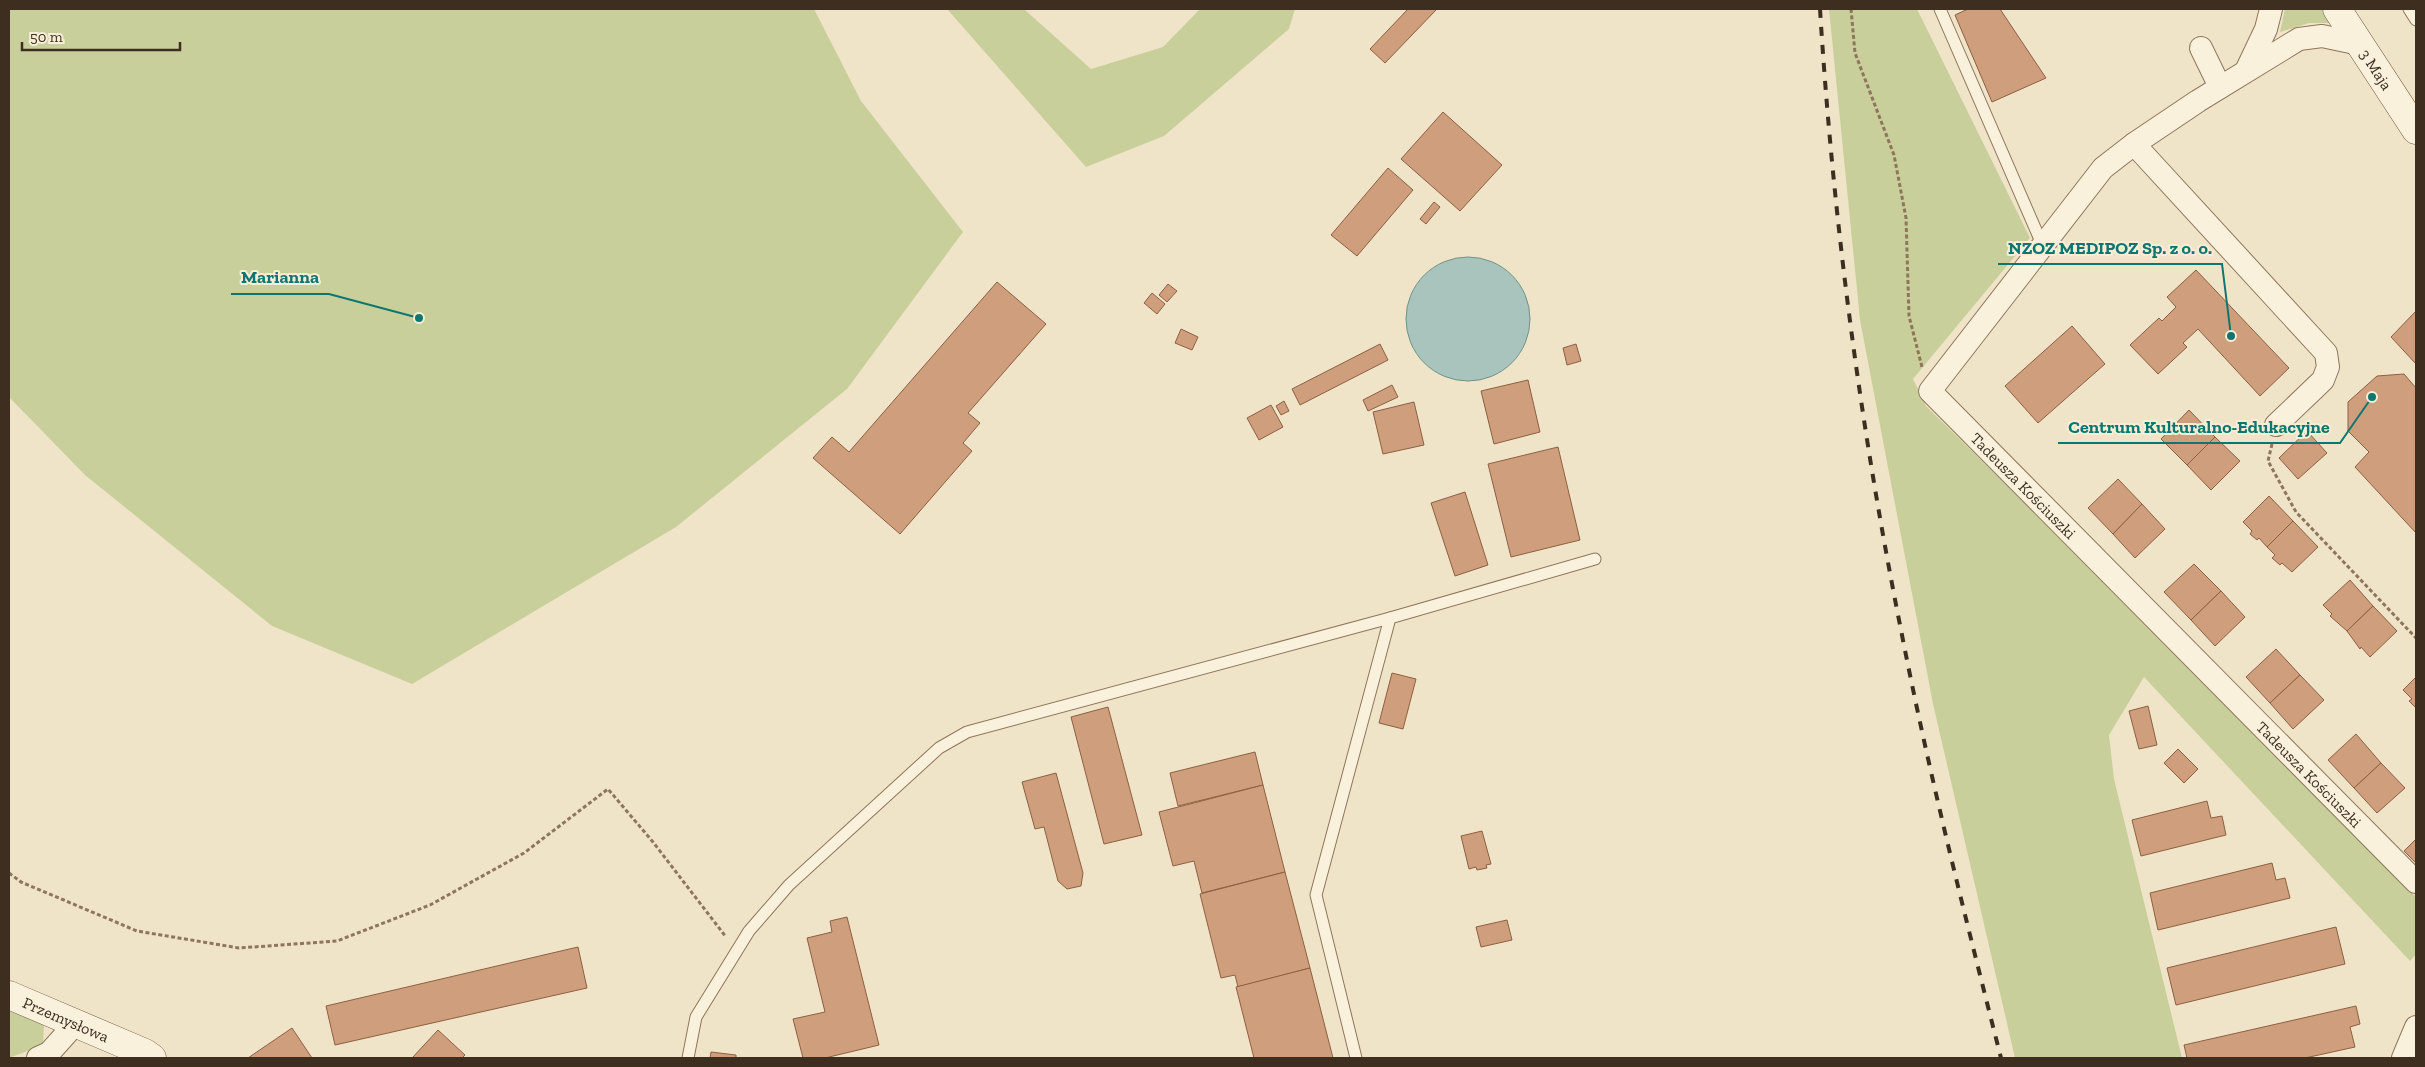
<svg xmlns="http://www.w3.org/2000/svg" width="2425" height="1067" font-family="'Zilla Slab',serif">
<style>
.green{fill:#c9cf9b}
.water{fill:#a9c4bc;stroke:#6f938a}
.building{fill:#cf9f7d;stroke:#8d5f41}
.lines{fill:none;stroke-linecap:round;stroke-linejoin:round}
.lane-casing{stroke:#8d765c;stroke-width:13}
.street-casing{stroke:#8d765c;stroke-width:24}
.secondary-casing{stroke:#6f573f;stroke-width:29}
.path{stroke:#8d765c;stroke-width:3;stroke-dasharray:4 2.5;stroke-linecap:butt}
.lane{stroke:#faf1dc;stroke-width:11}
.street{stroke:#faf1dc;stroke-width:22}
.secondary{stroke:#faf1dc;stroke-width:28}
.rail{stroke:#3d2e20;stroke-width:4;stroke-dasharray:9 9;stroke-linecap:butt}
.labels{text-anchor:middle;stroke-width:4;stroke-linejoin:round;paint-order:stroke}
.street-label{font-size:16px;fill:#3d2e20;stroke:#f7eed8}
.leader{fill:none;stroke:#0f766e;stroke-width:2}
.callout-dot{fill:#0f766e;stroke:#f7eed8;stroke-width:2}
.callout-label{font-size:18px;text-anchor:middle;font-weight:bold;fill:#0f766e;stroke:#f7eed8;stroke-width:4;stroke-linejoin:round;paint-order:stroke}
</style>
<rect width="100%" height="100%" fill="#f0e4c8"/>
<g class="green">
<path d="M 9,9 L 814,9 L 861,101 L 963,232 L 847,389 L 676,527 L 412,684 L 272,626 L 85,475 L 9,397 Z"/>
<path d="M 947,9 L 1024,9 L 1091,69 L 1163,47 L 1200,9 L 1295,9 L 1289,29 L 1164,136 L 1086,167 Z"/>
<path d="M 1829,9 L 1917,9 L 2030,238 L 1913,379 L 1926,406 L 2149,625 L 2416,897 L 2416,954 L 2410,961 L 2144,677 L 2109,735 L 2114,779 L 2182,1058 L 2015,1058 L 1933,704 L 1860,320 Z"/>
<path d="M 2285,9 L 2322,9 L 2331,23 L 2309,23 L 2280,32 Z"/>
<path d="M 9,1009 L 44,1024 L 43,1045 L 9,1058 Z"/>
</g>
<circle class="water" cx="1468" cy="319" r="62"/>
<g class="building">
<path d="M 1408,9 L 1437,9 L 1385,63 L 1370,49 Z"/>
<path d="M 1968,9 L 2000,9 L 2046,78 L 1992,102 L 1955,15 Z"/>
<path d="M 1443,112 L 1502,165 L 1460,211 L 1401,159 Z"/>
<path d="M 1388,168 L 1413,190 L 1357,256 L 1331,235 Z"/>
<path d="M 1434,202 L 1440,207 L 1426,224 L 1420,219 Z"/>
<path d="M 2196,270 L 2289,368 L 2260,396 L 2198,329 L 2183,343 L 2187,347 L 2158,374 L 2130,345 L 2159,318 L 2162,321 L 2176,307 L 2167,297 Z"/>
<path d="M 997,282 L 1046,324 L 968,413 L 980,423 L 963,443 L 972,451 L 900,534 L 813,458 L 832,437 L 849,452 Z"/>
<path d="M 1168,284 L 1177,291 L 1167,302 L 1159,295 Z"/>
<path d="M 1152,293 L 1165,304 L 1157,314 L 1144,303 Z"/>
<path d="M 2416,311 L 2416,364 L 2391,337 Z"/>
<path d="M 2072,326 L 2105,364 L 2038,423 L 2005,386 Z"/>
<path d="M 1181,329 L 1198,337 L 1192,350 L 1175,343 Z"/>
<path d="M 1380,344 L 1388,360 L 1300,405 L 1292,389 Z"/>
<path d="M 1576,344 L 1581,361 L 1567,365 L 1563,348 Z"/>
<path d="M 2404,374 L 2416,388 L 2416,533 L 2355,467 L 2369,452 L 2348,431 L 2348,402 L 2377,376 Z"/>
<path d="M 1528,380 L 1540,432 L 1494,444 L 1481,391 Z"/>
<path d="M 1392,385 L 1398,397 L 1368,411 L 1363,400 Z"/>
<path d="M 1284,401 L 1289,411 L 1281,415 L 1276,406 Z"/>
<path d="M 1414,402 L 1424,445 L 1383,454 L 1373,412 Z"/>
<path d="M 1271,405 L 1283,427 L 1259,440 L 1247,418 Z"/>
<path d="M 2189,410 L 2215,437 L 2187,465 L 2161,439 Z"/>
<path d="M 2307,431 L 2327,453 L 2298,479 L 2279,458 Z"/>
<path d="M 2215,437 L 2240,461 L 2211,490 L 2187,465 Z"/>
<path d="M 1558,447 L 1580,540 L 1511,557 L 1488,464 Z"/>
<path d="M 2118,479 L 2142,504 L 2113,534 L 2088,508 Z"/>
<path d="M 1465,492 L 1488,565 L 1455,576 L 1431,503 Z"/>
<path d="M 2269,496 L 2293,521 L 2267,547 L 2259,538 L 2257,540 L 2250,534 L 2252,531 L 2243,522 Z"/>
<path d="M 2142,504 L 2165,529 L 2135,558 L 2113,534 Z"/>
<path d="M 2293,521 L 2318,547 L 2292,572 L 2282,563 L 2280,565 L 2272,558 L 2275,555 L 2267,547 Z"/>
<path d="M 2194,564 L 2221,591 L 2191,620 L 2164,592 Z"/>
<path d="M 2350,580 L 2373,606 L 2347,631 L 2330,616 L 2332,614 L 2323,605 Z"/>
<path d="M 2221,591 L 2245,617 L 2215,646 L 2191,620 Z"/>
<path d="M 2373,606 L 2397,631 L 2370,657 L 2361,647 L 2360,649 L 2347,631 Z"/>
<path d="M 2276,649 L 2300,675 L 2270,703 L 2246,677 Z"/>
<path d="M 1392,673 L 1416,679 L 1403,729 L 1379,723 Z"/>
<path d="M 2300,675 L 2324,700 L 2293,729 L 2270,703 Z"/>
<path d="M 2416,677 L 2416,708 L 2409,701 L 2412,699 L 2403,690 Z"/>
<path d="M 2148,706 L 2157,745 L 2139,749 L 2129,711 Z"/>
<path d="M 1108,707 L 1142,835 L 1104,844 L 1071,717 Z"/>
<path d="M 2356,734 L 2381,763 L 2354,788 L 2328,760 Z"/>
<path d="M 2178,749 L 2198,769 L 2184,783 L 2164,763 Z"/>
<path d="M 1255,752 L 1263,785 L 1178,806 L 1170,773 Z"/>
<path d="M 2381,763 L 2405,788 L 2377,813 L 2354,788 Z"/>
<path d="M 1056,773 L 1083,873 L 1081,886 L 1067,889 L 1058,881 L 1044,827 L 1035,829 L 1022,782 Z"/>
<path d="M 1263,785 L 1285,872 L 1202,893 L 1194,861 L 1173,866 L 1159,812 Z"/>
<path d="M 2207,801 L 2211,818 L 2222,816 L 2226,835 L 2141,856 L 2132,820 Z"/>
<path d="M 1482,831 L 1491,864 L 1486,865 L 1487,868 L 1477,870 L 1476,867 L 1469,869 L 1461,836 Z"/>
<path d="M 2416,839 L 2416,863 L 2404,851 Z"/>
<path d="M 2272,863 L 2276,880 L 2285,878 L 2290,898 L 2158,930 L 2150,893 Z"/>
<path d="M 1285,872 L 1310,968 L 1238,987 L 1235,975 L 1221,978 L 1200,894 Z"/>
<path d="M 847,917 L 879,1045 L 825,1058 L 803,1058 L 793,1019 L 825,1012 L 807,938 L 832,932 L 830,921 Z"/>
<path d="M 1507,920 L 1512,940 L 1481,947 L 1476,927 Z"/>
<path d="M 2336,927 L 2345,964 L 2176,1005 L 2167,968 Z"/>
<path d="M 578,947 L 587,988 L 335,1045 L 326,1006 Z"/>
<path d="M 1310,968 L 1333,1058 L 1254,1058 L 1236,987 Z"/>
<path d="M 2356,1006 L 2360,1024 L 2350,1027 L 2355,1047 L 2305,1058 L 2187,1058 L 2184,1045 Z"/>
<path d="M 292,1028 L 312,1058 L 248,1058 Z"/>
<path d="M 438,1030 L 465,1055 L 462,1058 L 412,1058 Z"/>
<path d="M 711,1052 L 736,1055 L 736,1058 L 710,1058 Z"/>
</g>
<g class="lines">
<g class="lane-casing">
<g id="lane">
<path d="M 1940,9 L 2042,244"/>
<path d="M 2409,9 L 2416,20"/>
<path d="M 688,1058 L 696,1017 L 749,931 L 789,885 L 939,748 L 967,732 L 1390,618"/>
<path d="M 1356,1058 L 1316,895 L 1390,618 L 1595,559"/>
</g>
</g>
<g class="street-casing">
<g id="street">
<path id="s1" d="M 2360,44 L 2322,36 L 2299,39 L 2198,101 L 2134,144 L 2103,168 L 1930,391 L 2416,882"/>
<path d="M 2201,48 L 2220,87"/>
<path d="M 2247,69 L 2266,29 L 2271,9"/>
<path d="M 2134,144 L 2326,353 L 2328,367 L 2323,380 L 2276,425"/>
<path d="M 38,1058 L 49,1053 L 76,1023"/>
<path d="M 2403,1058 L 2416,1027"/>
</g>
</g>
<g class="secondary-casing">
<g id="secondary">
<path id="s2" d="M 2337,9 L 2416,130"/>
<path id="s3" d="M 9,995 L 145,1053 L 152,1058"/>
</g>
</g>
<g class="path">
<path d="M 1851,9 L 1855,53 L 1894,155 L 1906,218 L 1909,316 L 1922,367"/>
<path d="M 2272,444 L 2268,461 L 2296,512 L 2416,638"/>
<path d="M 9,873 L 21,882 L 137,931 L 239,948 L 337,941 L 430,905 L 524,853 L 608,789 L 653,842 L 726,937"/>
</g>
<use href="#lane" class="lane"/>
<use href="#street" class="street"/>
<use href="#secondary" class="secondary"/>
<path class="rail" d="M 1820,9 C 1833,218 1860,425 1901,630 C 1929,774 1965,916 2001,1058"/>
</g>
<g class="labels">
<g class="street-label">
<text dy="6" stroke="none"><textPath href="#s2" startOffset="72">3 Maja</textPath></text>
<text dy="6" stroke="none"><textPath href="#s1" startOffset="712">Tadeusza Kościuszki</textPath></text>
<text dy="6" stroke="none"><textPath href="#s1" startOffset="1118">Tadeusza Kościuszki</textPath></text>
<text dy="6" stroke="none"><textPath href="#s3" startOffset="62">Przemysłowa</textPath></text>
</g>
</g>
<path class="leader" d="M2231 336L2222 264H1998M419 318L329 294H231M2372 397L2340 443H2058"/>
<g class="callout-dot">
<circle cx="2231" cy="336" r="5"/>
<circle cx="419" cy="318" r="5"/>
<circle cx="2372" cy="397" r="5"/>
</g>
<g class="callout-label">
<text x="2110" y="254">NZOZ MEDIPOZ Sp. z o. o.</text>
<text x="280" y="283">Marianna</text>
<text x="2199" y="433">Centrum Kulturalno-Edukacyjne</text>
</g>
<rect width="2425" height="1067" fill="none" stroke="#3d2e20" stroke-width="20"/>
<path d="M22 42v8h158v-8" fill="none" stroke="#3d2e20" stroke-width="2.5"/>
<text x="30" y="42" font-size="15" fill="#3d2e20" stroke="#f7eed8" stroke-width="4" paint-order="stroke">50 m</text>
</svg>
